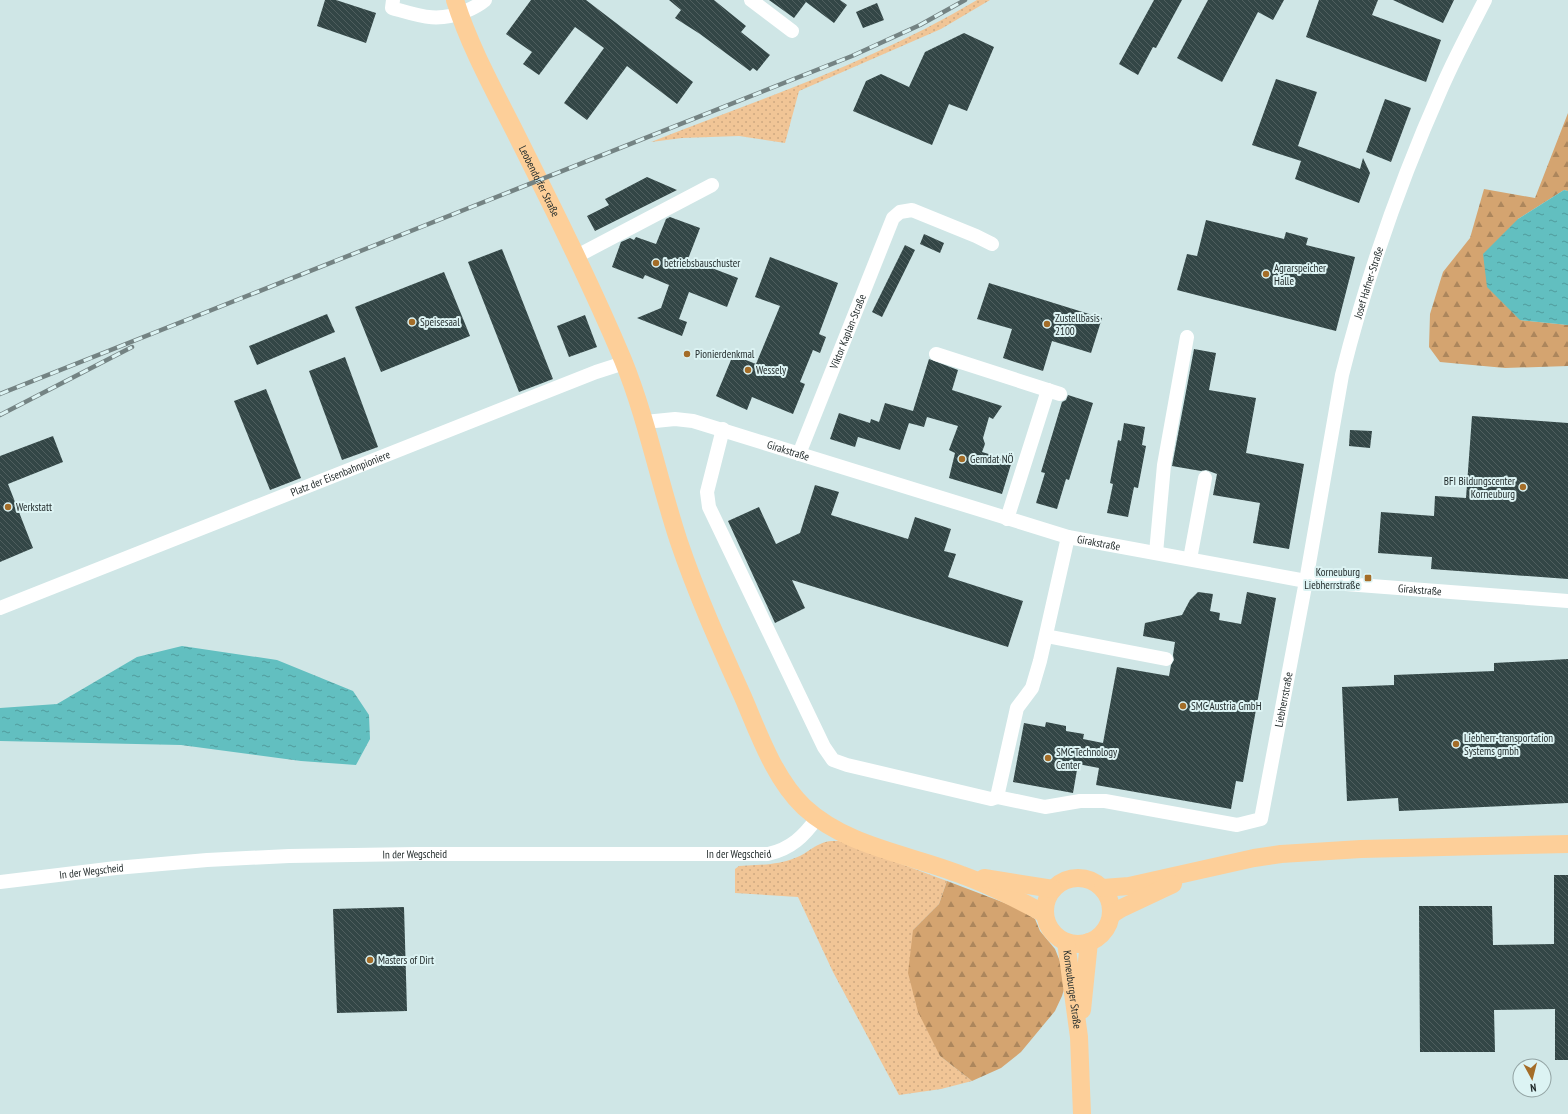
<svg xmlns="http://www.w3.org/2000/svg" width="1568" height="1114" font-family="'PT Sans Narrow',sans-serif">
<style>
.grass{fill:url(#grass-dots)}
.forest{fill:url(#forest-firs)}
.water{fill:url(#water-ripples)}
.building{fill:url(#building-back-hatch)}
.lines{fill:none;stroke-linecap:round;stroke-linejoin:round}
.minor{stroke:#fff;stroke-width:14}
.major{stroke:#fdcf99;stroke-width:18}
.rail-casing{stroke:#748383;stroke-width:4.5}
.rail{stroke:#dcf3f3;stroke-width:3;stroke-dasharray:9;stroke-linecap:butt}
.poi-dot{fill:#a46d28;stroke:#dcf3f3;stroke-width:1.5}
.labels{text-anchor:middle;stroke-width:4;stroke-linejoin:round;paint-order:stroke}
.street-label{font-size:11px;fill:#232c2c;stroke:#dcf3f3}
.poi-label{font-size:11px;fill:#232c2c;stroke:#dcf3f3;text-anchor:start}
</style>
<defs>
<pattern id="grass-dots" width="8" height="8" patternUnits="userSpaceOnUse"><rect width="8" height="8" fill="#f1c596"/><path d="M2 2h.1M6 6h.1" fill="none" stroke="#cea981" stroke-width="1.8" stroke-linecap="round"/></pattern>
<pattern id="forest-firs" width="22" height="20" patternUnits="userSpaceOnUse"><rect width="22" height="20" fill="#d4a470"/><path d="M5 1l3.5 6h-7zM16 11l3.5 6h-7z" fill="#ac865c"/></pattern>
<pattern id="water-ripples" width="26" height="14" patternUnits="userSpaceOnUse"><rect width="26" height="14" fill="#62bfc0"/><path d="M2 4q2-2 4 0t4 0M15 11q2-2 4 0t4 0" fill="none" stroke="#509b9c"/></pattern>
<pattern id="building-back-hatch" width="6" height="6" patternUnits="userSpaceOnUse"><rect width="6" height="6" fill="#334646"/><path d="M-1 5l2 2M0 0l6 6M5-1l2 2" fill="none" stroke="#4f5e5e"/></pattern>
</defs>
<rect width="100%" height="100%" fill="#cfe6e6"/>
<g class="grass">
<path d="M 977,0 L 990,0 L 941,29 L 799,91 L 785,143 L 739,136 L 682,138 L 651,142 C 761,99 875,61 977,0 Z"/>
<path d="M 832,841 L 839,841 L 947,881 L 939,904 L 913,930 L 940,1056 L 972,1081 L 941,1089 L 899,1095 L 833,972 L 798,897 L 735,893 L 735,869 L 739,866 C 758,865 778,865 795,858 C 809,853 816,842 832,841 Z"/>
</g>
<g class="forest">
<path d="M 1568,113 L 1568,191 L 1564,190 L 1518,219 L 1520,320 L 1568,325 L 1568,366 L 1505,368 L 1440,362 L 1429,347 L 1430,314 L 1443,272 L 1470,238 L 1484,189 L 1535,198 Z"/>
<path d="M 947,881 L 1018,908 L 1035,919 L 1040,931 L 1055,949 L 1061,964 L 1065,986 L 1062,996 L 1055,1011 L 1021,1052 L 1001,1068 L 972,1081 L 940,1056 L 918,1012 L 908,973 L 913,930 L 939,904 Z"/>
</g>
<g class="water">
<path d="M 1564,190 L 1568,191 L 1568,325 L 1520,320 L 1487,287 L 1483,254 L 1518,219 Z"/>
<path d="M 182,646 L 277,660 L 353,691 L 369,715 L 370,739 L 356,765 L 301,761 L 181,745 L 0,741 L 0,708 L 57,704 L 137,657 Z"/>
</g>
<g class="building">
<path d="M 325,0 L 336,0 L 376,13 L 366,43 L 317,26 Z"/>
<path d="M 531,0 L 586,0 L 693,82 L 677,104 L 627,66 L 587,120 L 564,103 L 604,48 L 575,27 L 539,75 L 523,64 L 532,52 L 506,34 Z"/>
<path d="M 669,0 L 714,0 L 746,26 L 741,32 L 770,55 L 757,71 L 753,68 L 750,71 L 700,34 L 675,18 L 681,10 Z"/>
<path d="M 769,0 L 840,0 L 847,5 L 834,23 L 806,2 L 794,18 Z"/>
<path d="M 1154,0 L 1182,0 L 1156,48 L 1153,47 L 1138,75 L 1119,64 Z"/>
<path d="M 1208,0 L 1284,0 L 1273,20 L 1258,12 L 1222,82 L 1177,58 Z"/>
<path d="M 1319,0 L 1378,0 L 1372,15 L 1441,40 L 1426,82 L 1306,37 Z"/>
<path d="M 1393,0 L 1454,0 L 1443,23 Z"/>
<path d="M 877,3 L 884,20 L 863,28 L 856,12 Z"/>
<path d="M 964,33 L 994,47 L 967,111 L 949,104 L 932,145 L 853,111 L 866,81 L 881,74 L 909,87 L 925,52 Z"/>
<path d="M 1276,79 L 1317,92 L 1298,146 L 1360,169 L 1363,158 L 1370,173 L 1359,203 L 1295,179 L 1301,161 L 1252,145 Z"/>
<path d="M 1385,99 L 1411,108 L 1391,162 L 1366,152 Z"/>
<path d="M 647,177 L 677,190 L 595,231 L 587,216 L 609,205 L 605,199 Z"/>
<path d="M 670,217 L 700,228 L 688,259 L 738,278 L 727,307 L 689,292 L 679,319 L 687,322 L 682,336 L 637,318 L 661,308 L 669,285 L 645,275 L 643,279 L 612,267 L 621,242 L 630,238 L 634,240 L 636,237 L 656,244 L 666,219 Z"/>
<path d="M 1206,220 L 1284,239 L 1286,232 L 1308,238 L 1306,245 L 1355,257 L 1336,331 L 1177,290 L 1187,254 L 1197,256 Z"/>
<path d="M 924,234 L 944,243 L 940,253 L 920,244 Z"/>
<path d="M 905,245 L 915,250 L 882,317 L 872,312 Z"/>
<path d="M 502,249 L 553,379 L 519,392 L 468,262 Z"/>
<path d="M 770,257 L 838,283 L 819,334 L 826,337 L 820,353 L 813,350 L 800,382 L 805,384 L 793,414 L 752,397 L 747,410 L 716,396 L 733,355 L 756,364 L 780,306 L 755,297 Z"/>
<path d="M 444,272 L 470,336 L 381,372 L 355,307 Z"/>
<path d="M 989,283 L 1102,318 L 1091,353 L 1052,341 L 1043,371 L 1003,358 L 1012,329 L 977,319 Z"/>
<path d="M 327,314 L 335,332 L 257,365 L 249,346 Z"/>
<path d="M 585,315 L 597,347 L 569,357 L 557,326 Z"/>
<path d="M 1194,349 L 1216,353 L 1209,390 L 1256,398 L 1246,453 L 1304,464 L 1289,549 L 1253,543 L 1260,503 L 1213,495 L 1217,474 L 1206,470 L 1201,471 L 1172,466 Z"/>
<path d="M 345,357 L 378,447 L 342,460 L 309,371 Z"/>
<path d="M 929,359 L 958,370 L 952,390 L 1002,406 L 993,419 L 989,417 L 983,438 L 985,444 L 982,452 L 1012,461 L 1002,494 L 949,478 L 955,453 L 949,450 L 958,426 L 927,417 L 924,427 L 909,423 L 900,450 L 858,437 L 855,447 L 830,439 L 839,413 L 870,423 L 871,419 L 879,422 L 885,403 L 913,411 Z"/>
<path d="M 266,389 L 301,478 L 270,490 L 234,401 Z"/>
<path d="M 1068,395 L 1093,403 L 1069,480 L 1066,479 L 1057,509 L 1036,503 L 1045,473 L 1041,472 L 1062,402 L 1066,400 Z"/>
<path d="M 1472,416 L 1568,423 L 1568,579 L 1431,569 L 1432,557 L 1378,553 L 1381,512 L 1434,516 L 1435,496 L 1466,498 Z"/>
<path d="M 1124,423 L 1145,427 L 1142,445 L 1146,446 L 1138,488 L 1134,487 L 1128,517 L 1107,513 L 1113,484 L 1110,483 L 1118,440 L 1121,441 Z"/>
<path d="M 1350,430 L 1372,431 L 1370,448 L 1349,446 Z"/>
<path d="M 53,436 L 63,462 L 8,484 L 33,548 L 0,562 L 0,456 Z"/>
<path d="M 815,485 L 839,492 L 831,515 L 908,539 L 915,517 L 951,529 L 944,551 L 956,554 L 948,577 L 1023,601 L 1008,647 L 792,580 L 805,608 L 775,623 L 728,521 L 759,507 L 776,544 L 800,533 Z"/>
<path d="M 1198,592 L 1213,594 L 1210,611 L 1220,613 L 1219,620 L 1241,624 L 1247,592 L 1276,598 L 1243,782 L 1236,781 L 1231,809 L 1096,785 L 1099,768 L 1078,764 L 1073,793 L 1013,782 L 1024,723 L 1045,727 L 1046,722 L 1066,726 L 1066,731 L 1084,734 L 1083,739 L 1103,743 L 1117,667 L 1169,676 L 1171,665 L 1174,660 L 1173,655 L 1175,642 L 1143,636 L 1145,623 L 1182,615 L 1190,600 Z"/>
<path d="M 1568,659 L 1568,803 L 1399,811 L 1398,798 L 1347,801 L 1342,687 L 1394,685 L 1394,675 L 1494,671 L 1494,663 Z"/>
<path d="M 1554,875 L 1568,875 L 1568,1060 L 1555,1060 L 1555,1009 L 1494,1010 L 1495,1052 L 1420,1052 L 1419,906 L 1492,906 L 1493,945 L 1554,944 Z"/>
<path d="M 404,907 L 407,1011 L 337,1013 L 333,909 Z"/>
</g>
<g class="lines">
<g class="minor">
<path d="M 393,0 L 392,8 C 420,16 437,23 466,11 C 473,8 479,5 485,0"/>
<path d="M 751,0 L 792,31"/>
<path d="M 577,256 L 712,185"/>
<path d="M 936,354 L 1060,394"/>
<path id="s1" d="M 645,422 L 675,419 L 693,421 L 1068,537 L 1306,581 L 1568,601"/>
<path d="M 723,429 L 707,492 L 709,507 L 824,747 L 833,760 L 847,765 L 991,799 L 997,797 L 1017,708 L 1032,688 L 1040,661 L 1068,537"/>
<path id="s2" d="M 799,454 L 893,218 L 900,212 L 912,210 L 976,236 L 992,244"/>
<path d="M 1007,519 L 1048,390"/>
<path d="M 1156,553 L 1164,465 L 1187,337"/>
<path d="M 1190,559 L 1205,478"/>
<path id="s3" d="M 0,608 L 596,372 L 624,363"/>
<path d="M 1046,636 L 1166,659"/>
<path id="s4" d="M 997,797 L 1045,807 L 1080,801 L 1105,801 L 1237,825 L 1261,819 L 1306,581 L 1342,375 C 1366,279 1402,177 1442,87 C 1455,57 1470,29 1485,0"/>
<path id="s5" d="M 0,882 L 116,868 L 207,860 L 289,856 L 416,854 L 768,854 C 791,849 804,836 817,818"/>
</g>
<g class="major">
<path id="s6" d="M 455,0 C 470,48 495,92 517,136 C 554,210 591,284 623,360 C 647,419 659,482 679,542 C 697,595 720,646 743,697 C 759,734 774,778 804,807 C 847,847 909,854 962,875 C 990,885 1019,900 1045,914"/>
<circle cx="1078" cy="911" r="33"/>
<path d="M 984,878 L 1053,889"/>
<path d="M 1103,888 L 1129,886 L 1254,858 L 1281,854 L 1361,849 L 1568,844"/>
<path d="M 1111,915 L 1122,908 L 1173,884"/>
<path id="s7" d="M 1066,942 L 1079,1037 L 1082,1114"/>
<path d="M 1082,1010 L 1089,942"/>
</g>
<g class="rail-casing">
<g id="rail">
<path d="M 0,394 L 852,56 L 920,25 L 965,0"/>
<path d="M 0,415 L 132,347"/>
</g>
</g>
<use href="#rail" class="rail"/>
</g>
<g class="poi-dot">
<circle cx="656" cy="263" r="4"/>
<circle cx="1266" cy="274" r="4"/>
<circle cx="412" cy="322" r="4"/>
<circle cx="1047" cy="324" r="4"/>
<circle cx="687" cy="354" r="4"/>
<circle cx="748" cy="370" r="4"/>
<circle cx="962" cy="459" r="4"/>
<circle cx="1523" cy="487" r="4"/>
<circle cx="8" cy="507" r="4"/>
<rect x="1364" y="574" width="8" height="8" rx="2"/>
<circle cx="1183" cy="706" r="4"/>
<circle cx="1456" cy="744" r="4"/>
<circle cx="1048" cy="758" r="4"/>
<circle cx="370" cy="960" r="4"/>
</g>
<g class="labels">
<g class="street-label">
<text dy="4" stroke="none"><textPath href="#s6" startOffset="200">Leobendorfer Straße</textPath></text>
<text dy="4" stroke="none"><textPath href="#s4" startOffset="816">Josef Hafner-Straße</textPath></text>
<text dy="4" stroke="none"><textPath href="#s2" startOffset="132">Viktor Kaplan-Straße</textPath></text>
<text dy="4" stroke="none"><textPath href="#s1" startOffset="148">Girakstraße</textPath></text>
<text dy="4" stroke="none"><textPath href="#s3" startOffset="366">Platz der Eisenbahnpioniere</textPath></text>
<text dy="4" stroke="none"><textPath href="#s1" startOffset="472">Girakstraße</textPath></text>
<text dy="4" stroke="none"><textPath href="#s1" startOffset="797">Girakstraße</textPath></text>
<text dy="4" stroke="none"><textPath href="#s4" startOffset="390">Liebherrstraße</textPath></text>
<text dy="4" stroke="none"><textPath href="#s5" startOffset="740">In der Wegscheid</textPath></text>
<text dy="4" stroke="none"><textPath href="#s5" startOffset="416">In der Wegscheid</textPath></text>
<text dy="4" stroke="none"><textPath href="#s5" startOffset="92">In der Wegscheid</textPath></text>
<text dy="4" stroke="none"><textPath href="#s7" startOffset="48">Korneuburger Straße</textPath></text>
</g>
<g class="poi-label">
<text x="664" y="267">betriebsbauschuster</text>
<text x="1274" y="272">Agrarspeicher<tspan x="1274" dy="13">Halle</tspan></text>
<text x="1055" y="322">Zustellbasis<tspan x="1055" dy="13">2100</tspan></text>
<text x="420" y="326">Speisesaal</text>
<text x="695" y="358">Pionierdenkmal</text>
<text x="756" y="374">Wessely</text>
<text x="970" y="463">Gemdat NÖ</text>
<text x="1515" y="485" text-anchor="end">BFI Bildungscenter<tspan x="1515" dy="13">Korneuburg</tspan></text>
<text x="16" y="511">Werkstatt</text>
<text x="1360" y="576" text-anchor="end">Korneuburg<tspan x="1360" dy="13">Liebherrstraße</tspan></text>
<text x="1191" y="710">SMC Austria GmbH</text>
<text x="1464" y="742">Liebherr-transportation<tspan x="1464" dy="13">Systems gmbh</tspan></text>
<text x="1056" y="756">SMC Technology<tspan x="1056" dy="13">Center</tspan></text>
<text x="378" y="964">Masters of Dirt</text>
</g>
</g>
<g transform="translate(1532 1078) rotate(173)"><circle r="19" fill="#dcf3f3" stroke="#92a3a3"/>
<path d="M0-3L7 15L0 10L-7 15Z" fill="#a46d28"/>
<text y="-6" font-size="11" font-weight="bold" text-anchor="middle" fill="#232c2c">N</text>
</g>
</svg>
